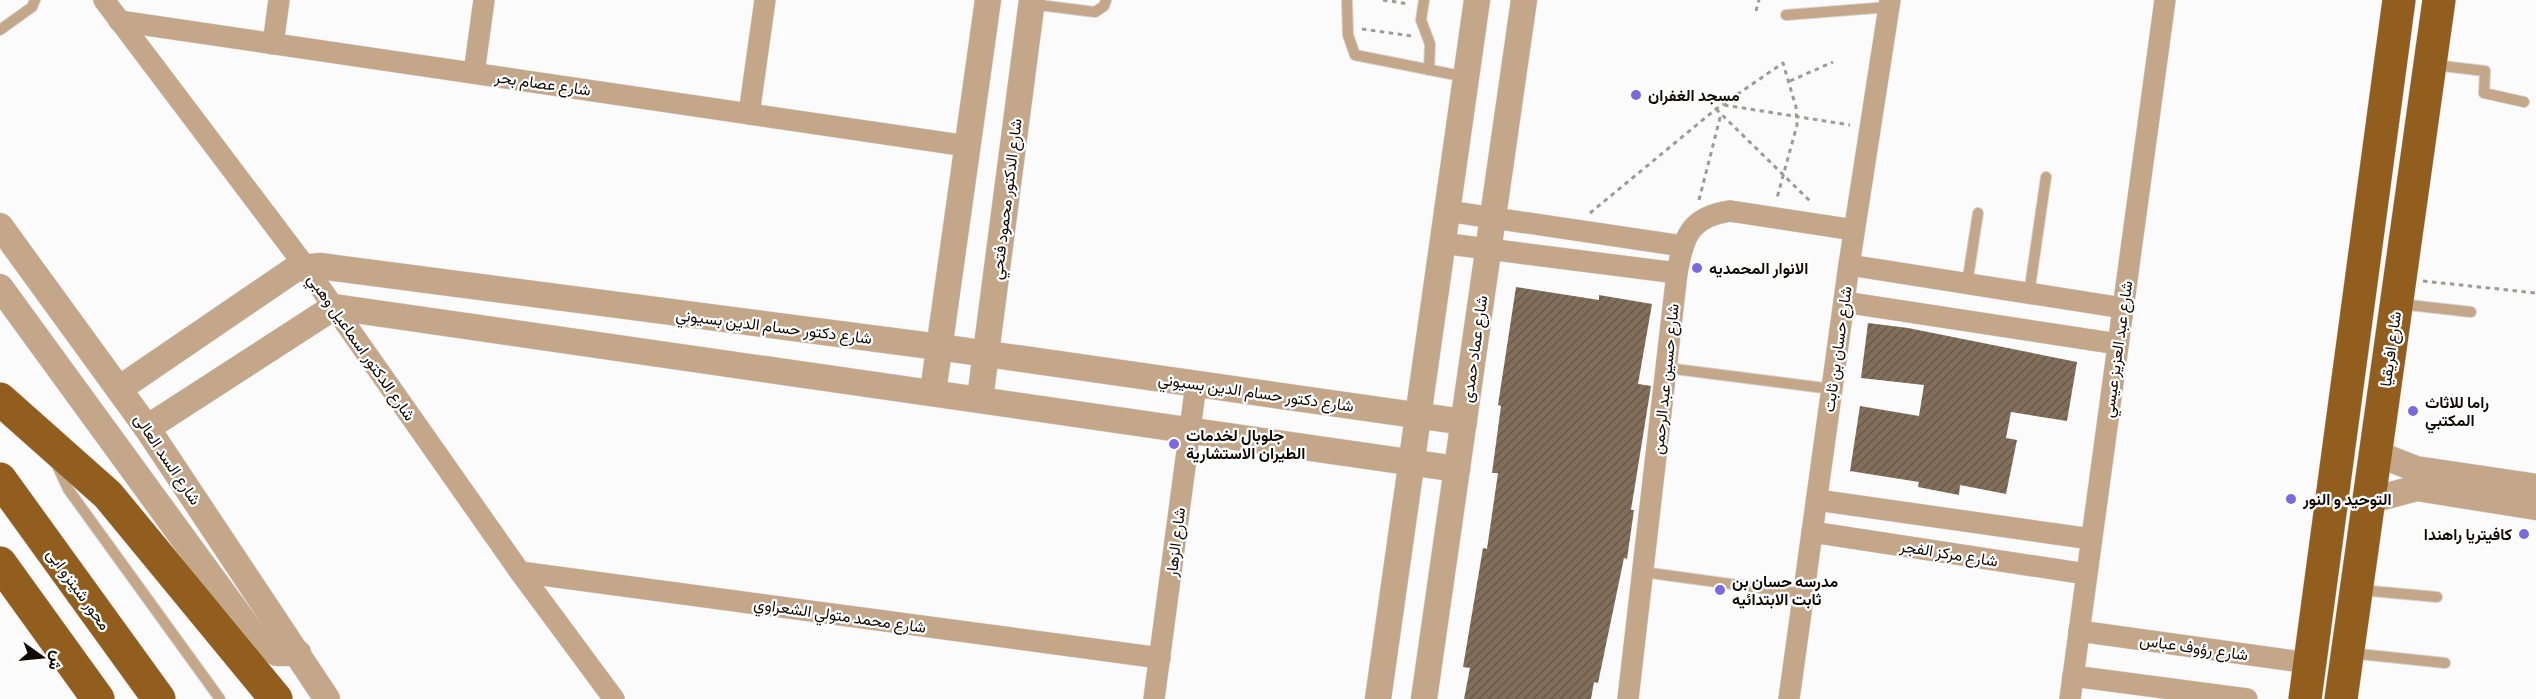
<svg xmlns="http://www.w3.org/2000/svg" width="2536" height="699" font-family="'PT Sans Narrow',Vazirmatn,sans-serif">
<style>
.building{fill:url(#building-hatch)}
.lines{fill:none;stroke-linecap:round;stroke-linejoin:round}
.service-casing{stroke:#d6d4d3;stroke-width:12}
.minor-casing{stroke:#d6d4d3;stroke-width:22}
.tertiary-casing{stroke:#d6d4d3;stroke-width:27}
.primary-casing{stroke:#d6d4d3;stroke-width:34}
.path{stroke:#9d9a98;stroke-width:3;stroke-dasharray:4.5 4.5;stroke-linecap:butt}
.service{stroke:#c4a688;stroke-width:10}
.minor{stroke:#c4a688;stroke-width:21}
.tertiary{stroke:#c4a688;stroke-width:26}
.primary{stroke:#915e1e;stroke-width:33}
.poi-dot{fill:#7c68e3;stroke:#fff;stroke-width:2}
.labels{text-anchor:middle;stroke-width:4.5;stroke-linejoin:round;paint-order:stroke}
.street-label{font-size:16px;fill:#110a04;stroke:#fff}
.poi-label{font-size:16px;font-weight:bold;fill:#110a04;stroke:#fff;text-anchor:start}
</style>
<defs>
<pattern id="building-hatch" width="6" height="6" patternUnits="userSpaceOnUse" patternTransform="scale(1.5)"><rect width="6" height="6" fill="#826f5b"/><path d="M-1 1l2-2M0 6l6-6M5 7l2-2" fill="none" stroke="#695949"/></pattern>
</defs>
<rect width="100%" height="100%" fill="#fbfbfb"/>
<g class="building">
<path d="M 1516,287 L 1599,300 L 1599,295 L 1652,304 L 1638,384 L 1651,386 L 1631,510 L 1634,510 L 1627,559 L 1624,558 L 1598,683 L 1594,682 L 1591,699 L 1464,699 L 1470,668 L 1463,667 L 1483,548 L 1487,549 L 1498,473 L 1492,473 L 1501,406 L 1498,405 Z"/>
<path d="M 1868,323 L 1908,328 L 2077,362 L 2067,421 L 2011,412 L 2006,438 L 2017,440 L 2006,494 L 1960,485 L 1959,495 L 1918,487 L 1919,482 L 1850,471 L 1860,406 L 1919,416 L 1924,385 L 1861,378 Z"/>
</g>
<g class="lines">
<g class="service-casing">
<g id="service">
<path d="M 1347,0 L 1348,35 L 1355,55 L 1466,77"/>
<path d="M 1424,0 L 1421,20 L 1430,44 L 1429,70"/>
<path d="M 1031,4 L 1095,12 L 1104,6 L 1106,0"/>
<path d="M 1786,15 L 1889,7"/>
<path d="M 0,30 L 32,7 L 35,0"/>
<path d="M 2434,65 L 2485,71 L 2484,93 L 2524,102"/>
<path d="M 1967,284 L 1978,213"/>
<path d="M 2029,294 L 2046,177"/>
<path d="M 2400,304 L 2471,312"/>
<path d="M 1667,368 L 1832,389"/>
<path d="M 56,463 L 68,489 L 220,699"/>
<path d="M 1643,572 L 1804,594"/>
<path d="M 2360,590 L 2437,597"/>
<path d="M 2350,653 L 2445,663"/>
</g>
</g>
<g class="minor-casing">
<g id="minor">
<path d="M 104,0 L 305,266 L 520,572 L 614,699"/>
<path d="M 119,21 L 967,146"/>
<path d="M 273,44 L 279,0"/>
<path d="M 474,73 L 484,0"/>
<path d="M 749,114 L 765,0"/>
<path d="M 1447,211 L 1682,246"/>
<path d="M 1441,243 L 1677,273"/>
<path d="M 1849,265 L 2123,308"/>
<path d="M 1844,302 L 2118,344"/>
<path d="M 1817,500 L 2091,539"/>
<path d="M 1812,532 L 2086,574"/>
<path d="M 520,572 L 1160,658"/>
<path d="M 2079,631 L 2309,663"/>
<path d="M 2073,676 L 2247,699"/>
<path d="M 1154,699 L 1196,384"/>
<path d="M 1628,699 L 1677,273 C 1684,237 1689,217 1730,211 L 1854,230"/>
<path d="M 1789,699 L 1849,265 L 1890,0"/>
<path d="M 2070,699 L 2165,0"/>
</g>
</g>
<g class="tertiary-casing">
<g id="tertiary">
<path d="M 0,226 L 147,428 L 327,699"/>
<path d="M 0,287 L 258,641 L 277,653 L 298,653"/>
<path d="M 119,389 L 295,269 L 320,266 L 939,347 L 1464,422"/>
<path d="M 933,392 L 988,0"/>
<path d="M 980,399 L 1032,0"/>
<path d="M 147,428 L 334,307 L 1457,469"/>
<path d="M 2375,453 L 2416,469 L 2536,487"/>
<path d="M 2368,501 L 2417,488 L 2536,507"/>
<path d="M 1378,699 L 1477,0"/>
<path d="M 1424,699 L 1524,0"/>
</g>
</g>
<g class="primary-casing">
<g id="primary">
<path d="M 0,399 L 108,495 L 276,699"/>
<path d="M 0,479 L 159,699"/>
<path d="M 0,563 L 98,699"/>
<path d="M 2305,699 L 2399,0"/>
<path d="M 2341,699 L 2439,0"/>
</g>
</g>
<g class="path">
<path d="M 1383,0 L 1409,4"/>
<path d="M 1756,11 L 1759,0"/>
<path d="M 1362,29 L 1412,36"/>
<path d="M 1790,81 L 1833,62"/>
<path d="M 1724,105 L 1850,125"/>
<path d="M 1716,109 L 1812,203"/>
<path d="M 1699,200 L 1721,114"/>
<path d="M 1590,213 L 1716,109 L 1783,63 L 1796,107 L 1797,125 L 1777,198"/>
<path d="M 2423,281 L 2536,293"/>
</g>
<use href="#service" class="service"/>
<use href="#minor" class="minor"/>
<use href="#tertiary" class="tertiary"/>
<use href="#primary" class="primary"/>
</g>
<g class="poi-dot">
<circle cx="1636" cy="95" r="6"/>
<circle cx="1697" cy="268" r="6"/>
<circle cx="2413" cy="411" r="6"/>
<circle cx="1174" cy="444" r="6"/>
<circle cx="2291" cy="499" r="6"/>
<circle cx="2524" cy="534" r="6"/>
<circle cx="1720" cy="590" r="6"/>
</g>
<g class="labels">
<g class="street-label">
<text transform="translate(543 83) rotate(8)" y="6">شارع عصام بحر</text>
<text transform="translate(1006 199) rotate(-83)" y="6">شارع الدكتور محمود فتحي</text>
<text transform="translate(774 326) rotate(7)" y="6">شارع دكتور حسام الدين بسيوني</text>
<text transform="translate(362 347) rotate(55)" y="6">شارع الدكتور اسماعيل وهبي</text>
<text transform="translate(1474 349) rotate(-82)" y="6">شارع عماد حمدى</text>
<text transform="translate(1837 349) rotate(-82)" y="6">شارع حسان بن ثابت</text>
<text transform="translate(2117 349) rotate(-82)" y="6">شارع عبد العزيز عيسي</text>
<text transform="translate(2390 349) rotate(-82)" y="6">شارع افريقيا</text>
<text transform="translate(1665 379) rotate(-84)" y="6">شارع حسين عبد الرحمن</text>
<text transform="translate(1256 392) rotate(8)" y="6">شارع دكتور حسام الدين بسيوني</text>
<text transform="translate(168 459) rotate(56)" y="6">شارع السد العالى</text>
<text transform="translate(1175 542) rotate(-83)" y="6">شارع الزهار</text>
<text transform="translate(1949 553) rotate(9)" y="6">شارع مركز الفجر</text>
<text transform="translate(79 589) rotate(54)" y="6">محور شينزو ابى</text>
<text transform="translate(840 615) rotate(8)" y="6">شارع محمد متولي الشعراوي</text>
<text transform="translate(2194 647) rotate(8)" y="6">شارع رؤوف عباس</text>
</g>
<g class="poi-label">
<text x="1648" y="101">مسجد الغفران</text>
<text x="1709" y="274">الانوار المحمديه</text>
<text x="2425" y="408">راما للاثاث<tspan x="2425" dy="18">المكتبي</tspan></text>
<text x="1186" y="441">جلوبال لخدمات<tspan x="1186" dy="18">الطيران الاستشارية</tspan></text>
<text x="2303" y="505">التوحيد و النور</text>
<text x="2512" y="540" text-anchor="end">كافيتريا راهندا</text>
<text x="1732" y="587">مدرسه حسان بن<tspan x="1732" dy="18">ثابت الابتدائيه</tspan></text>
</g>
</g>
<g transform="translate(42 657) rotate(105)" stroke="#ffffff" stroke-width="4.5" paint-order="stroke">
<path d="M0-4.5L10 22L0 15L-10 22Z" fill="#110a04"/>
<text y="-9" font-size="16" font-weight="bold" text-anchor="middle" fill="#110a04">ش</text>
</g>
</svg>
